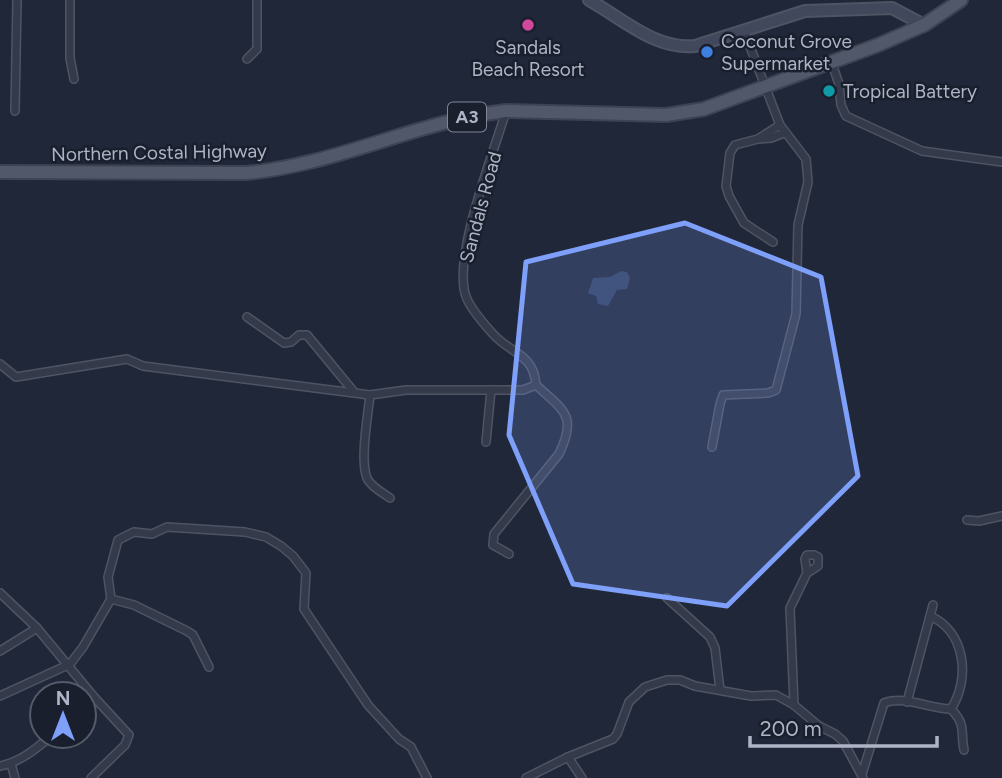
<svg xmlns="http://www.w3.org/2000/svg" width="1002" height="778" font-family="Figtree,sans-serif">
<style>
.water{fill:#334161}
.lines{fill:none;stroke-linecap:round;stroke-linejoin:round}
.street-casing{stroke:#4e5463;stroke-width:10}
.secondary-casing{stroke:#4e5463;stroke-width:14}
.primary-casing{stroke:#3d4352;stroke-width:16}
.street{stroke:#343a49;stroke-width:7}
.secondary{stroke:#41485c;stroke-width:10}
.primary{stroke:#515869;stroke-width:12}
.marked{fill:#7e9ffa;fill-opacity:0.2;stroke:#7e9ffa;stroke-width:5;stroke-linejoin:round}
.hotel-dot{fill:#d1479c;stroke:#191f2d;stroke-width:2.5}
.shop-dot{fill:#3f7fe0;stroke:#191f2d;stroke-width:2.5}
.culture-dot{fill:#0f9aa8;stroke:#191f2d;stroke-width:2.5}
.labels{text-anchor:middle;stroke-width:5;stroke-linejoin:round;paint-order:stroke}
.shield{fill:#191f2d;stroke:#818797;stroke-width:2}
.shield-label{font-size:18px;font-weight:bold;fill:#aeb4c5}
.poi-label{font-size:19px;fill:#aeb4c5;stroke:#191f2d;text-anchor:start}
.street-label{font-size:19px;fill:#aeb4c5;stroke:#191f2d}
</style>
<rect width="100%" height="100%" fill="#202738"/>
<path class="water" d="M 621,271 L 627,272 L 630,278 L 627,289 L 617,290 L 608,306 L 598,304 L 596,296 L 588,293 L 593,278 L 610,277 Z"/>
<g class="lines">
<g class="street-casing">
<g id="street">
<path d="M 70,0 L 70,58 L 74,79"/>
<path d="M 247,59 L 257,49 L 257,0"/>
<path d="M 831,61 L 839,84 L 841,105 L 846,116 L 922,151 L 1002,162"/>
<path d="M 15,111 L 17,0"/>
<path d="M 758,139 L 771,138 L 784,133"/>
<path d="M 773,242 L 744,223 L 729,196 L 726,186 L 730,153 L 735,145 L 758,139 L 780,125"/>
<path d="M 247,317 L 284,343 L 291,342 L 299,335 L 307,335 L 354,392"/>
<path d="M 0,364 L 16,377 L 127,359 L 143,366 L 370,395 L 406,390 L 523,390 L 536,385 C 534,354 511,354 493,334 C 484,324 473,312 467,299 C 450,263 494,152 506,111"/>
<path d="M 370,395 C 368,415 359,464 368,480 C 373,488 383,493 390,498"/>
<path d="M 486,442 L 491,390"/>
<path d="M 712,447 L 720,404 L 723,395 L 768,393 L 776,390 L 796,314 L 798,225 L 808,182 L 806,159 L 780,125 L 744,31"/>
<path d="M 967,520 L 979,521 L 1002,516"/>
<path d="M 509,554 L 493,545 L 494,534 L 559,454 C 578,415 563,410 536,385"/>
<path d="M 0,593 L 37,628 L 94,697 L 129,735 L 125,745 L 91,778"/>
<path d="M 667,598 L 710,637 L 715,648 L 720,690"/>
<path d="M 930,616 C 965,631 971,678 951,709"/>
<path d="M 0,651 L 37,628"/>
<path d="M 209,667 L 193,635 L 187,631 L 134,605 L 111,599 L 108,577 L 118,540 L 134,532 L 152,534 L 167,527 L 245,532 L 266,537 L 281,546 L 293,556 L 306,573 L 304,609 L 368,705 L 399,739 L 411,747 L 427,778"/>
<path d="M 0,696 L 70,664 L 83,647 L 111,599"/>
<path d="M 907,702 L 933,605"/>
<path d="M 794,705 L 790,608 L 807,573 L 818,566 L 818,557 L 814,555 L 807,555 L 805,559 L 807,573"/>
<path d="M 84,706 L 94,697"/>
<path d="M 951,709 C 967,726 960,731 964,750"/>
<path d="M 568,757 L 582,778"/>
<path d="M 11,764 L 15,778"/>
<path d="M 0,766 C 20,762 36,749 51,736"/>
<path d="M 862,774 L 884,703 C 904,695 930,709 951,709"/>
<path d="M 526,778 L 568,757 L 613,739 L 617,734 L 629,702 L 645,687 L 667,680 L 680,680 L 695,686 L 751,696 L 776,695 L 794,705 L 819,726 L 835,734 L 843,741 L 863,778"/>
</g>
</g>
<g class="secondary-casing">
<path id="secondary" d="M 589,0 C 622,18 655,50 695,46 L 805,11 L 892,8 L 924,25"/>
</g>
<g class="primary-casing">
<path id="primary" d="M 0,172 L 246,173 C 336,165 417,121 506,111 L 666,115 L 704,109 L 878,45 L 924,25 L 961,0"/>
</g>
<use href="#street" class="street"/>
<use href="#secondary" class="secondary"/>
<use href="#primary" class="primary"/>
</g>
<path class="marked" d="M 685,223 L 821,277 L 858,476 L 727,606 L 573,584 L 509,435 L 526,262 Z"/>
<circle class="hotel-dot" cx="528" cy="25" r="7"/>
<circle class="shop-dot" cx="707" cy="52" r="7"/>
<circle class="culture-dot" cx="829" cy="91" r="7"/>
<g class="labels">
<rect class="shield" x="448" y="102.5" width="38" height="29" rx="5"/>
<g class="shield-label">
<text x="467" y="123">A3</text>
</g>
<g class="poi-label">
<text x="721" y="48">Coconut Grove<tspan x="721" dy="22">Supermarket</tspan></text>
<text x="528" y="54" text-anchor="middle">Sandals<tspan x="528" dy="22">Beach Resort</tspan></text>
<text x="843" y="98">Tropical Battery</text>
</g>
<g class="street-label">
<text transform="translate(159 152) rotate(-1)" y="7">Northern Costal Highway</text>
<text transform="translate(480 207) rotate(-75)" y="7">Sandals Road</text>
</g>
</g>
<g transform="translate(63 715)"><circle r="33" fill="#191f2d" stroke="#555b6a" stroke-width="2"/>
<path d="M0-5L12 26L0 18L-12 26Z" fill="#7e9ffa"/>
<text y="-10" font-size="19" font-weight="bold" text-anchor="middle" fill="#aeb4c5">N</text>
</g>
<path d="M750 736v10h187v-10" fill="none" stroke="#aeb4c5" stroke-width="3.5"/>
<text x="760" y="736" font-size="21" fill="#aeb4c5" stroke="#191f2d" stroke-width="5" paint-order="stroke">200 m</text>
</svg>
